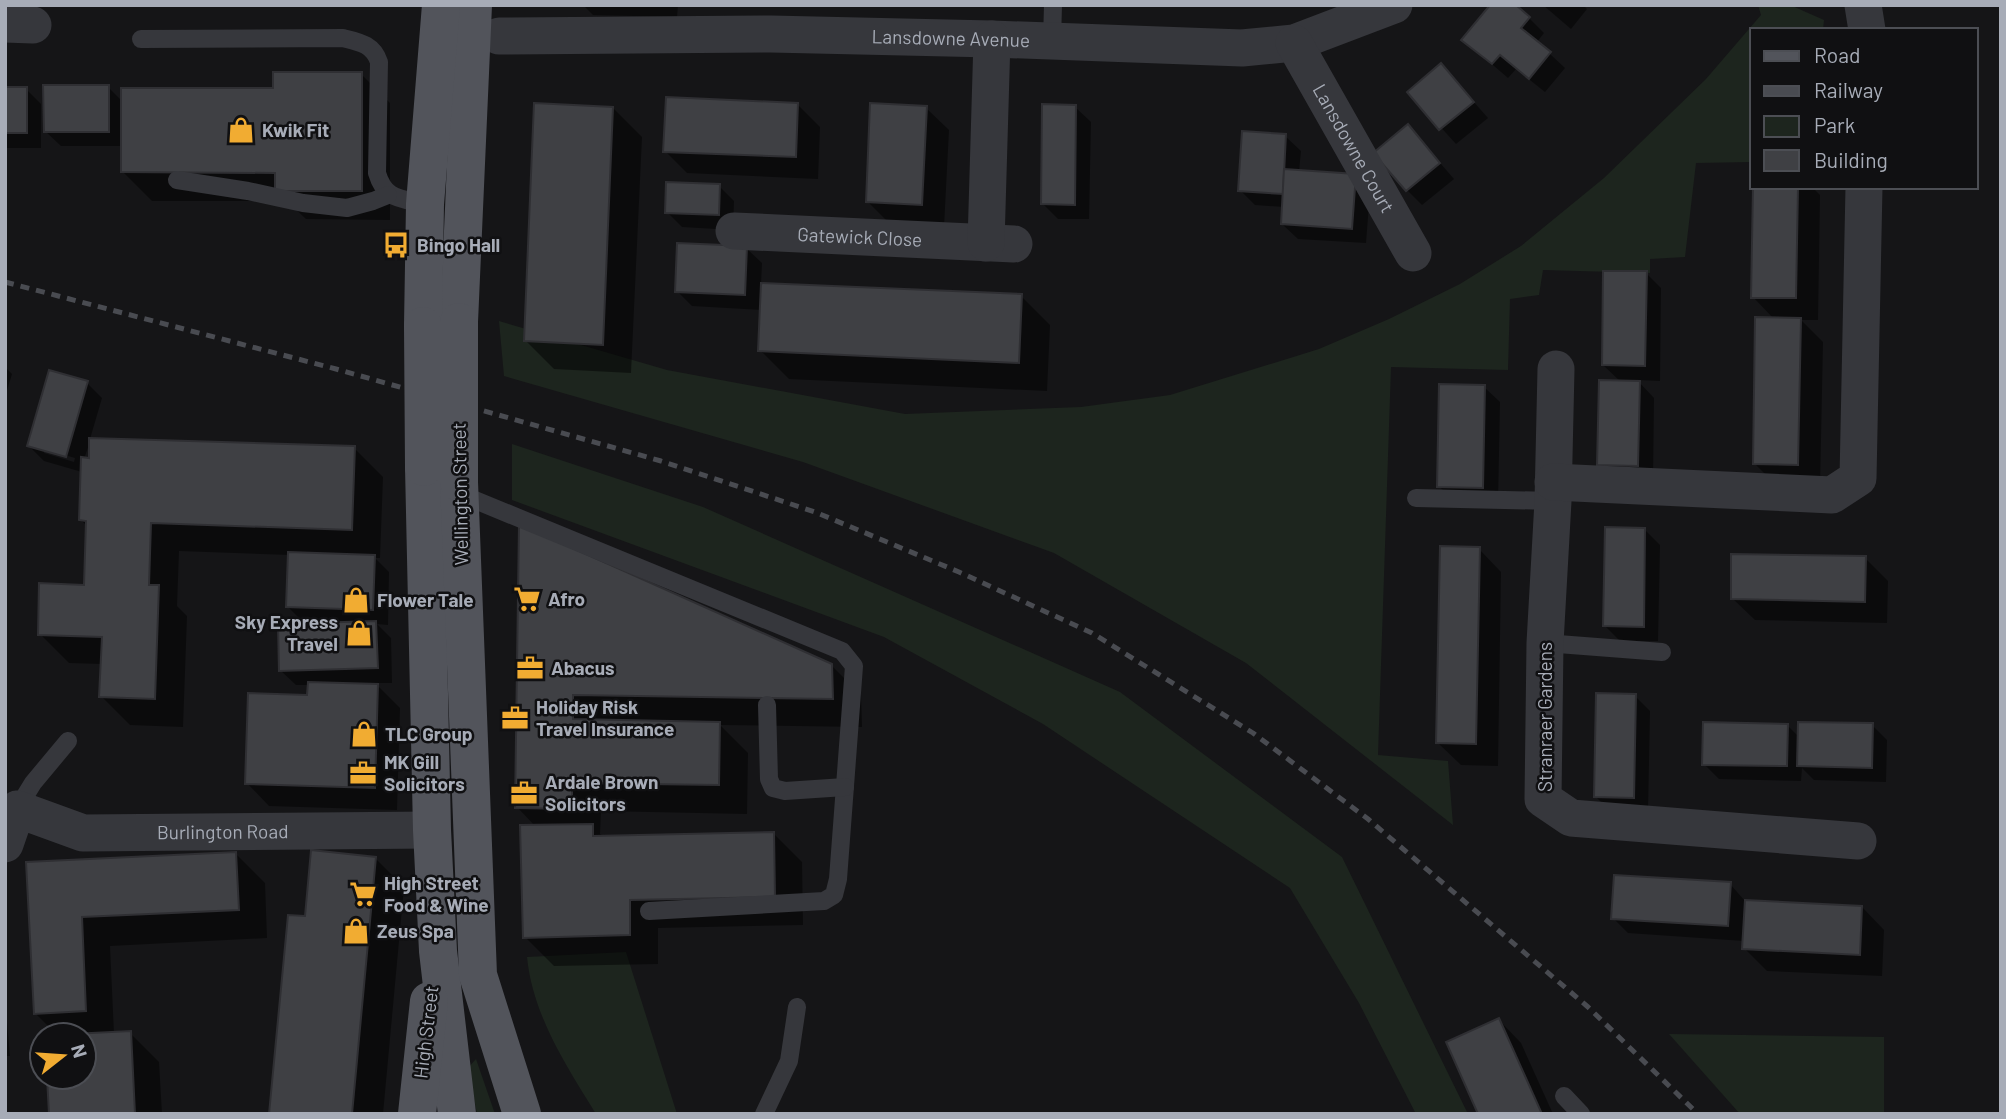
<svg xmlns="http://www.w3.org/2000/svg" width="2006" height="1119" font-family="Barlow,sans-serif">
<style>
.green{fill:#1d251e}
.shadow{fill:#0007;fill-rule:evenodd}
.building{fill:#3f4044;stroke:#2f2f33;stroke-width:2}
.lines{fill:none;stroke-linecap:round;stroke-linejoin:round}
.lane{stroke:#36373c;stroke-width:18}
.street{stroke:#36373c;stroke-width:37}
.primary{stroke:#52545b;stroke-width:38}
.rail{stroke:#494b51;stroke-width:5;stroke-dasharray:9 7;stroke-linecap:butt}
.primary-bridge{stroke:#52545b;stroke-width:38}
.labels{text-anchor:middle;stroke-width:5;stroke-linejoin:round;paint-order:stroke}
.street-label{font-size:19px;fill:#a7acb7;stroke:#101012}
.poi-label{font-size:19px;font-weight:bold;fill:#a7acb7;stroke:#101012;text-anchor:start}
</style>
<rect width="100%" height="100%" fill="#151517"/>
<g class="green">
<path d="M 1758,5 L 1790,5 L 1824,20 L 1823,30 L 1752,30 L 1752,162 L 1696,163 L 1685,257 L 1650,259 L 1650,273 L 1543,270 L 1539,295 L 1510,299 L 1508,370 L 1391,367 L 1378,755 L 1448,761 L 1453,825 L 1246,663 L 1054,553 L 803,462 L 504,376 L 499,321 L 667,370 L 905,414 L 1081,407 L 1170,395 L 1319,349 L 1389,319 L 1460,284 L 1521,246 L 1604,178 L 1706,79 L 1761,15 Z"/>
<path d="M 512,444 L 703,507 L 1120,692 L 1342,857 L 1468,1114 L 1416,1114 L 1359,1003 L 1290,888 L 1043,724 L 884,637 L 512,500 Z"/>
<path d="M 626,952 L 677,1114 L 596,1114 C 566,1065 533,1016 527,957 Z"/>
<path d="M 1669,1034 L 1884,1037 L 1884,1114 L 1740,1114 Z"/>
<path d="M 476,1059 L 495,1114 L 477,1114 L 468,1068 Z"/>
</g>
<g class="shadow">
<path d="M 583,5 L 678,5 L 677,17 L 593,15 Z"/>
<path d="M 1543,5 L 1583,5 L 1587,9 L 1571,29 Z"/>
<path d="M 1529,18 L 1544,33 L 1537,42 L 1565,68 L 1545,92 L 1516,69 L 1508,78 L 1464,40 Z"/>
<path d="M 1441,65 L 1488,118 L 1456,144 L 1409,92 Z"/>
<path d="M 361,74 L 390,103 L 390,220 L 306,219 L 287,201 L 152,201 L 123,172 L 123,146 L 61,146 L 45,131 L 108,87 L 123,102 L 275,90 Z"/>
<path d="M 5,89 L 26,89 L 41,104 L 41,148 L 5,148 Z"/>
<path d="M 798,105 L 820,127 L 818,179 L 687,173 L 665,151 Z"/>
<path d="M 1075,107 L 1091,122 L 1089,219 L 1058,219 L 1043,204 Z"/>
<path d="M 613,108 L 642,137 L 631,373 L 554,369 L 525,340 Z"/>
<path d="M 926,108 L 949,130 L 944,227 L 890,224 L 868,202 Z"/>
<path d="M 1408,126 L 1454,179 L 1422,205 L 1407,190 Z"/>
<path d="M 1285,136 L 1301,151 L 1299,172 L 1370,191 L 1366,243 L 1298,239 L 1282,224 L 1284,207 L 1255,205 L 1240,190 Z"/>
<path d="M 719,186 L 734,201 L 733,230 L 682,227 L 667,212 Z"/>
<path d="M 1755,187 L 1812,187 L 1820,195 L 1818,320 L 1801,320 L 1823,342 L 1820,487 L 1777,486 L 1754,463 L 1774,319 L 1753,297 Z"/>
<path d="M 746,248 L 762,263 L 761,284 L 1021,296 L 1050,325 L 1047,391 L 789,379 L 760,350 L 762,310 L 692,306 L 677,291 Z"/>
<path d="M 1646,273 L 1661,288 L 1660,381 L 1637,380 L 1654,398 L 1653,480 L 1614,480 L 1599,464 L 1621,382 L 1603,365 Z"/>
<path d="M 5,367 L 12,374 L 5,397 Z"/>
<path d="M 87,383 L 102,398 L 90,439 L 354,448 L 383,477 L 380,558 L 375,558 L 389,572 L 388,625 L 377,624 L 391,638 L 392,683 L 375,683 L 400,708 L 397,810 L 269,806 L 247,783 L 309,696 L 309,685 L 296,685 L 280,670 L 306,625 L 288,607 L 290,555 L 179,551 L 177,606 L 187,616 L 183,727 L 130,725 L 101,696 L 102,664 L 69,663 L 40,634 L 85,586 L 87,526 L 81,520 L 82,472 L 44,461 L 29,446 ZM 90,442 L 90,459 L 84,459 ZM 44,449 L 75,458 L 74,462 L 44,453 Z"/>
<path d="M 1484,387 L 1500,402 L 1498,503 L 1454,502 L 1439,486 Z"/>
<path d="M 521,526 L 831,665 L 861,695 L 862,727 L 720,725 L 748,753 L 747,814 L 601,811 L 600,834 L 604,837 L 773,833 L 802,862 L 803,925 L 658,928 L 658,964 L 554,966 L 525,937 L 536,827 L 517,807 Z"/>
<path d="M 1645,530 L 1660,545 L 1658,641 L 1620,641 L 1605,626 Z"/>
<path d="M 1479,549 L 1501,572 L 1498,766 L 1461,765 L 1438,743 Z"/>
<path d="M 1865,558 L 1888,581 L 1887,623 L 1755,620 L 1732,598 Z"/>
<path d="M 1635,696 L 1650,711 L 1648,812 L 1611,812 L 1596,797 Z"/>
<path d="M 1787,725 L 1799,737 L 1872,725 L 1887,740 L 1886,782 L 1814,780 L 1802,768 L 1801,781 L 1719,779 L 1704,764 Z"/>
<path d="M 236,854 L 265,883 L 267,938 L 110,946 L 114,1034 L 130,1033 L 159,1062 L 162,1114 L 50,1114 L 49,1077 L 84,1077 L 84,1035 L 57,1035 L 35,1013 L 28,864 Z"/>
<path d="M 375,858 L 404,887 L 383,1114 L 271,1114 L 307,918 Z"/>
<path d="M 1730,884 L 1745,901 L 1862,907 L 1884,930 L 1882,976 L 1767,971 L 1744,948 L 1744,941 L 1628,933 L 1613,918 Z"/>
<path d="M 5,1001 L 10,1056 L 5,1056 Z"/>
<path d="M 1499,1020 L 1521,1043 L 1553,1114 L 1480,1114 Z"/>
</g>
<g class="building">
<path d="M 1490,5 L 1516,5 L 1530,17 L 1521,28 L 1551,52 L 1529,79 L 1500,55 L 1492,64 L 1461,40 Z"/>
<path d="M 1441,63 L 1474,102 L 1439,130 L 1407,92 Z"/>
<path d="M 273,72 L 362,72 L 362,191 L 275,191 L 275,173 L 121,172 L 121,88 L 273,88 Z"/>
<path d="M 43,85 L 109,85 L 109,132 L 44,132 Z"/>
<rect x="5" y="87" width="22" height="46"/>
<path d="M 666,97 L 798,103 L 796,157 L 663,152 Z"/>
<path d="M 534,103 L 613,107 L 603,345 L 524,341 Z"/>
<path d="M 870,103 L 927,106 L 922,205 L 866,202 Z"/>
<path d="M 1042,104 L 1076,105 L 1075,205 L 1041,204 Z"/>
<path d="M 1408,124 L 1440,163 L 1406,191 L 1373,153 Z"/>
<path d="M 1242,131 L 1286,134 L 1283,194 L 1238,191 Z"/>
<path d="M 1284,169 L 1356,174 L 1352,229 L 1281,224 Z"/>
<path d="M 666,182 L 720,184 L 719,215 L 665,213 Z"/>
<path d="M 1753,187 L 1798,187 L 1796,298 L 1751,298 Z"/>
<path d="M 677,243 L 747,246 L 745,295 L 675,292 Z"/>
<path d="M 1603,271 L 1647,271 L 1645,366 L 1602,365 Z"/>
<path d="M 761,283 L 1022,294 L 1019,363 L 758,351 Z"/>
<path d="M 1755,317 L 1801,318 L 1798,465 L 1753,464 Z"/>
<path d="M 49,370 L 88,381 L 66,457 L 27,446 Z"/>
<path d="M 1599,380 L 1640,381 L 1638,466 L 1597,465 Z"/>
<path d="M 1439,384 L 1485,385 L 1483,488 L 1437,487 Z"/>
<path d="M 89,438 L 355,446 L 352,530 L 151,523 L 149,585 L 159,585 L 155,699 L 99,697 L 102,637 L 38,635 L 39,583 L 84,585 L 86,521 L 79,520 L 81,457 L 89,458 Z"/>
<path d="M 519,524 L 832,664 L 833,699 L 573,695 L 573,719 L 720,722 L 719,785 L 572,783 L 572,809 L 515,808 Z"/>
<path d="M 1605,527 L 1645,528 L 1644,627 L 1603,626 Z"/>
<path d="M 1440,546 L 1480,547 L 1476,744 L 1436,743 Z"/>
<path d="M 288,552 L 375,555 L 373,610 L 286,607 Z"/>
<path d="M 1731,554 L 1866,556 L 1865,602 L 1731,599 Z"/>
<path d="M 376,621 L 378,668 L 279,671 L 278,624 Z"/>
<path d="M 308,682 L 378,684 L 375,788 L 245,784 L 248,693 L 307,695 Z"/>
<path d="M 1596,693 L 1636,694 L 1634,798 L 1594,797 Z"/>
<path d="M 1703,722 L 1788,724 L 1787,766 L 1702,765 Z"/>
<path d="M 1798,722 L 1873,723 L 1872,768 L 1797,766 Z"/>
<path d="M 593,824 L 593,836 L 774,832 L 775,897 L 630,900 L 630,935 L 523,938 L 520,825 Z"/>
<path d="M 311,850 L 376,857 L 352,1114 L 269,1114 L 288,915 L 305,916 Z"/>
<path d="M 236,852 L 239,910 L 82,917 L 86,1011 L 34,1014 L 26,862 Z"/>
<path d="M 1614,875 L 1731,882 L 1728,926 L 1611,919 Z"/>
<path d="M 1745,900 L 1862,906 L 1860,955 L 1742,949 Z"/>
<path d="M 1499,1018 L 1542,1114 L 1478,1114 L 1446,1042 Z"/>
<path d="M 131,1031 L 135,1114 L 49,1114 L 47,1077 L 84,1077 L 84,1035 L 51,1035 Z"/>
</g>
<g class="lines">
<g class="lane">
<path d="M 141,39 L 343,38 C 359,42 373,44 379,62 L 377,173 C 385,200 400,198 425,204"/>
<path d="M 1052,41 L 1053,5"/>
<path d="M 177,180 L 248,191 L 303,203 L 347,208 L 373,201 L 388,195"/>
<path d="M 458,493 L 842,651 L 854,666 L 838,879 L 834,895 L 824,901 L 649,911"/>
<path d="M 1416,498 L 1553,501"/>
<path d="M 1545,643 L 1662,652"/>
<path d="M 767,705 L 769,779 L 773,788 L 785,791 L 845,787"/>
<path d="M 17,809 L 33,783 L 68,741"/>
<path d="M 1564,1096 L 1581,1114"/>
<path d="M 764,1114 L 789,1061 L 797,1007"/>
</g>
<g class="street">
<path d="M 1863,5 L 1867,30"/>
<path d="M 5,24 L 33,25"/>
<path id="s1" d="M 499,36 L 771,34 L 992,39 L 1242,48 L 1294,43 L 1394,5"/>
<path id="s2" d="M 1294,43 L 1413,253"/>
<path id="s3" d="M 734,231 L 1014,244"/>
<path d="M 986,243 L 992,39"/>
<path d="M 1556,369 L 1553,501 L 1545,643 L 1543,799 L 1571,818 L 1858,841"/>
<path d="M 1553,482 L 1832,495 L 1858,478 L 1864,187"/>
<path id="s4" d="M 5,844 L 17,809 L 83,833 L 432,830"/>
</g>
<g class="primary">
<path d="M 459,322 L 473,5"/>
<path d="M 423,326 L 425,204 L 441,5"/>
<path d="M 424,467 L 432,830 L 438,951 L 457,1114"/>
<path d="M 459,482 L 478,975 L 522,1114"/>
<path d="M 417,1114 L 429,1001"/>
</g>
<path class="rail" d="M 5,282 L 336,369 L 661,461 L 815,512 L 959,572 L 1092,633 L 1253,733 L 1368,819 L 1588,1007 L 1698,1114"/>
<g class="primary-bridge">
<path d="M 423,326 L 424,467"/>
<path d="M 459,482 L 459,322"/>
</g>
</g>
<defs>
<g id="shop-bare" transform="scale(2.1)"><path d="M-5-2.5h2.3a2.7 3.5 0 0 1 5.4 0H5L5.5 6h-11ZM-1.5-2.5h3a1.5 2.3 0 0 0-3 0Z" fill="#f1ac32" stroke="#101012" stroke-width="2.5" paint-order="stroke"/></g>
<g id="bus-bare" transform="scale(2.1)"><path d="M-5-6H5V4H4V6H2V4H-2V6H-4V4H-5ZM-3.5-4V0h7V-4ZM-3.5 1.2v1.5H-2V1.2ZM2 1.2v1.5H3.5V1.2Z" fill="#f1ac32" stroke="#101012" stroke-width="2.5" paint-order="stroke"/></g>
<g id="supermarket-bare" transform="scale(2.1)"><path d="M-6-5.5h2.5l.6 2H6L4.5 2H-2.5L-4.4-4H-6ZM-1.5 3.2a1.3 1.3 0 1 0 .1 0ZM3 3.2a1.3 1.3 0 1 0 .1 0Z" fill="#f1ac32" stroke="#101012" stroke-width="2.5" paint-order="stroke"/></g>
<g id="office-bare" transform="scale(2.1)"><path d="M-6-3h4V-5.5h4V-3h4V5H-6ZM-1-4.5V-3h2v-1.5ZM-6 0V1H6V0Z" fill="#f1ac32" stroke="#101012" stroke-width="2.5" paint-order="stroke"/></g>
</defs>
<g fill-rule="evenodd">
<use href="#shop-bare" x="241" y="130"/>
<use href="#bus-bare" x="396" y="245"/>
<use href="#supermarket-bare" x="527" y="599"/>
<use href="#shop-bare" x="356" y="600"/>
<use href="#shop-bare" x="359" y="633"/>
<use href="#office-bare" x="530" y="668"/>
<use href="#office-bare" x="515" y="718"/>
<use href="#shop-bare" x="364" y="734"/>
<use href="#office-bare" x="363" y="773"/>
<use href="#office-bare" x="524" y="793"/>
<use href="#supermarket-bare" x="363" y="894"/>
<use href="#shop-bare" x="356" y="931"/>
</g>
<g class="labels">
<g class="street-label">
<text dy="7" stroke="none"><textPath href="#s1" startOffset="452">Lansdowne Avenue</textPath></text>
<text dy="7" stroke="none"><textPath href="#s2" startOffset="121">Lansdowne Court</textPath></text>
<text dy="7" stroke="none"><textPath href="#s3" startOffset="126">Gatewick Close</textPath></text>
<text transform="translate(460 494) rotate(-91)" y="7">Wellington Street</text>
<text transform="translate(1545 717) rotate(-90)" y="7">Stranraer Gardens</text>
<text dy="7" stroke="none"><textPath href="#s4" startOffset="247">Burlington Road</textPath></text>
<text transform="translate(426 1032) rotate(-83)" y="7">High Street</text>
</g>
<g class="poi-label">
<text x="262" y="137">Kwik Fit</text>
<text x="417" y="252">Bingo Hall</text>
<text x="548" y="606">Afro</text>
<text x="377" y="607">Flower Tale</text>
<text x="338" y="629" text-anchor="end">Sky Express<tspan x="338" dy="22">Travel</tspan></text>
<text x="551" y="675">Abacus</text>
<text x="536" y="714">Holiday Risk<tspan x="536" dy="22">Travel Insurance</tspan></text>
<text x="385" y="741">TLC Group</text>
<text x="384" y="769">MK Gill<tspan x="384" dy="22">Solicitors</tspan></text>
<text x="545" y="789">Ardale Brown<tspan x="545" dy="22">Solicitors</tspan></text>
<text x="384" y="890">High Street<tspan x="384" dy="22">Food &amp; Wine</tspan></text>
<text x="377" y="938">Zeus Spa</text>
</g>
</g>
<rect width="2006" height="1119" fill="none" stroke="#a7acb7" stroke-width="14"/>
<rect x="1750" y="28" width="228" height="161" fill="#101012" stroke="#4c4e54" stroke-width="2"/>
<rect x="1764" y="51" width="35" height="10" fill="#52545b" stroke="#4c4e54" stroke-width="2"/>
<text x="1814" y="63" font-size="21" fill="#a7acb7">Road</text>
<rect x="1764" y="86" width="35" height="10" fill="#494b51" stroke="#4c4e54" stroke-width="2"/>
<text x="1814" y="98" font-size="21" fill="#a7acb7">Railway</text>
<rect x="1764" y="116" width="35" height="21" fill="#1d251e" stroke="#4c4e54" stroke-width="2"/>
<text x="1814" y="133" font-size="21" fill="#a7acb7">Park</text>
<rect x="1764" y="150" width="35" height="21" fill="#3f4044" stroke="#4c4e54" stroke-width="2"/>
<text x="1814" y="168" font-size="21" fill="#a7acb7">Building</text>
<g transform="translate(63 1056) rotate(73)"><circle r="33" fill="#101012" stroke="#4c4e54" stroke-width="2"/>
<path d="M0-5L12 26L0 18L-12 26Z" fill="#f1ac32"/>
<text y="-10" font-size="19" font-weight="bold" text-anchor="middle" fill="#a7acb7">N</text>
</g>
</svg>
